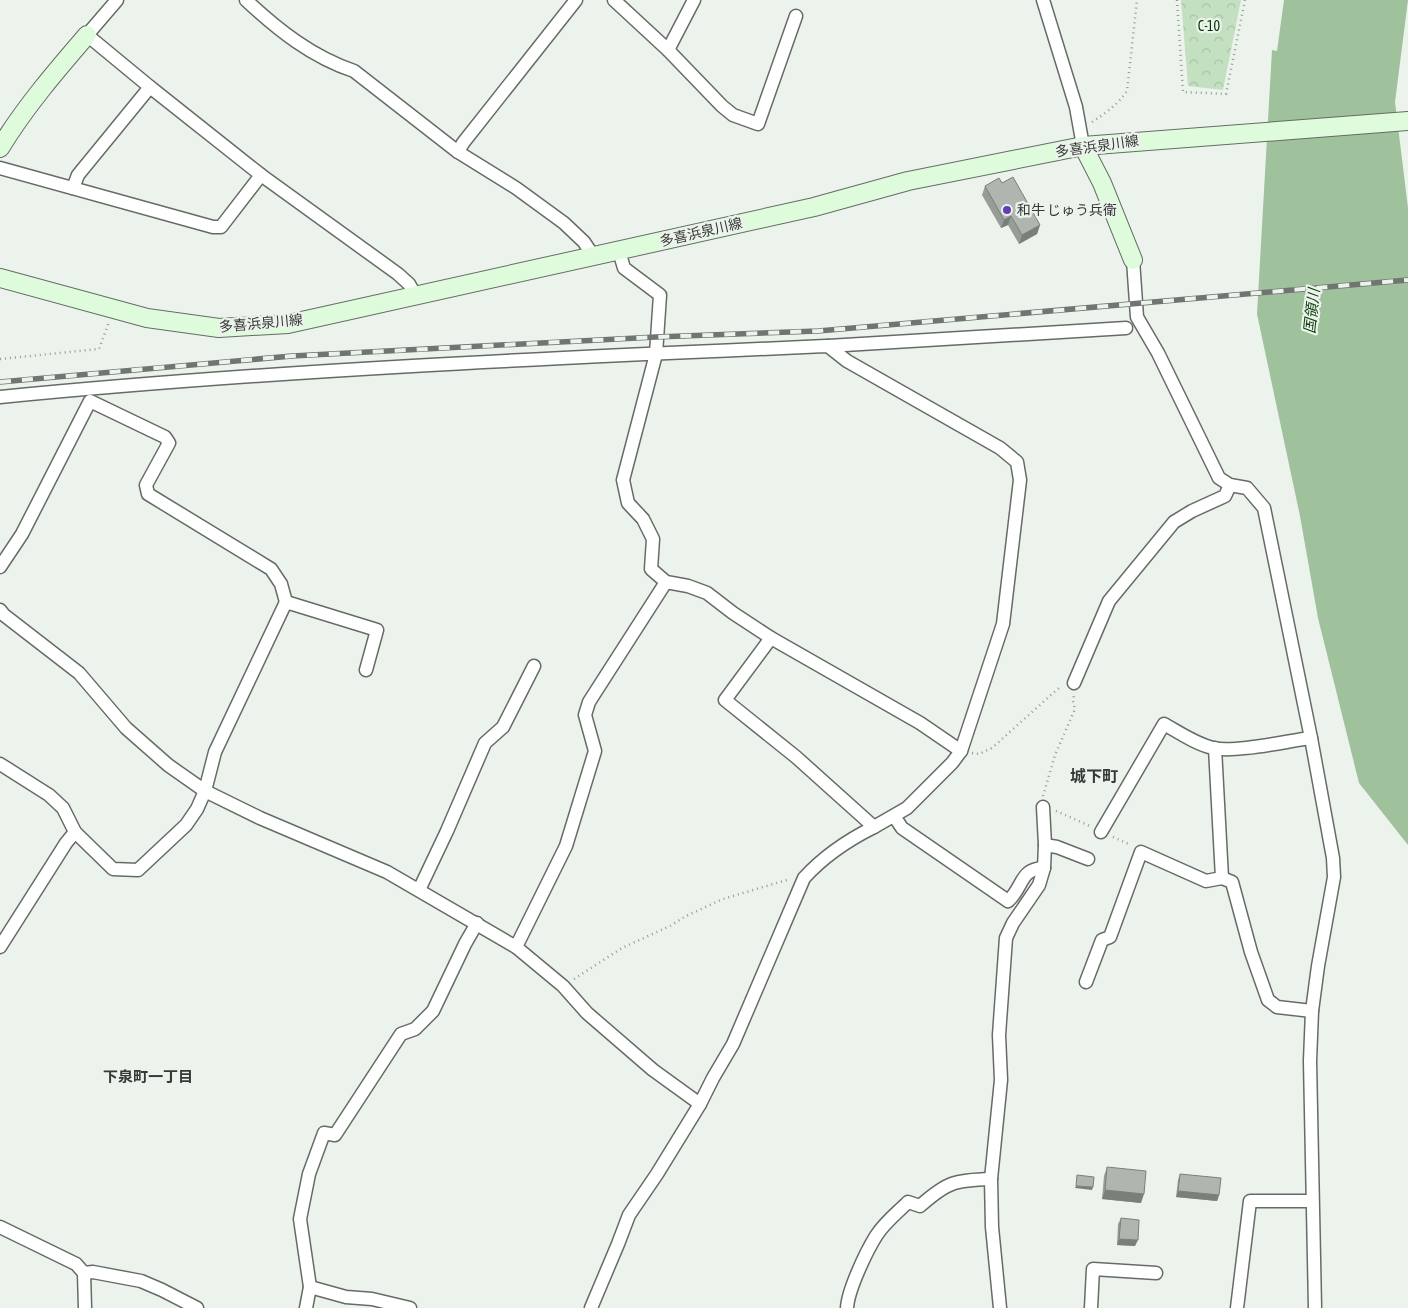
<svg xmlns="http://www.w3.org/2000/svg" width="1408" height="1308" font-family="'Asap Condensed','Noto Sans JP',sans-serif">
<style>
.park{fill:url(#park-crowns)}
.water{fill:#9fc19b}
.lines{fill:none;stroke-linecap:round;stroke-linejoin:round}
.street-casing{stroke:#666c65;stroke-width:15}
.secondary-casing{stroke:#666c65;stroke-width:20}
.path{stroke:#969a95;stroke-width:2.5;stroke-dasharray:1 4;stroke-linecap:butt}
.street{stroke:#fff;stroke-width:12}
.secondary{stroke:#defbdc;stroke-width:18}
.rail-casing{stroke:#717571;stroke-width:5.5}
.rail{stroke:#ecf3ec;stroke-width:4;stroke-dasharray:11;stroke-linecap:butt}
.wall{fill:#969d96}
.shaded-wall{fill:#7a7f7a}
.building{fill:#afb6af;stroke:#7a7f7a}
.poi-dot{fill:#623db5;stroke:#ecf3ec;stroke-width:2}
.labels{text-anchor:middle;stroke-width:4.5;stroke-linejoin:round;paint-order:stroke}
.park-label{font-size:14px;fill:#013401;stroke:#ecf3ec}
.street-label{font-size:14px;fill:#373936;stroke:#ecf3ec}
.poi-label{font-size:14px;fill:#373936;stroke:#ecf3ec;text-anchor:start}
.water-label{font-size:15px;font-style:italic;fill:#0c3d0a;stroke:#ecf3ec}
.neighbourhood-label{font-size:15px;font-weight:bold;fill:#373936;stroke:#ecf3ec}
.quarter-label{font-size:16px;font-weight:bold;fill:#373936;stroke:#ecf3ec}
</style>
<defs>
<pattern id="park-crowns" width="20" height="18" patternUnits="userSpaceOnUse" patternTransform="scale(1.25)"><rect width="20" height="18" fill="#c3e1c0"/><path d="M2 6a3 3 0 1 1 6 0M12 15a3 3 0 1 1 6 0" fill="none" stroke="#a8c2a6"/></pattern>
</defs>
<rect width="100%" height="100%" fill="#ecf3ec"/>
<path class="park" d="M 1181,0 L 1241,0 L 1223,90 L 1188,86 Z"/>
<path class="water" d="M 1284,0 L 1408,0 L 1395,102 L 1408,208 L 1408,845 L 1359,783 L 1318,618 L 1300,516 L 1257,314 L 1272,50 L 1277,51 Z"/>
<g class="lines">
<g class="street-casing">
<g id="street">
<path d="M 246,0 C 278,30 312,57 354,71 L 458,152 L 516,188 L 564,223 L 584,242 L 594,257"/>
<path d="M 614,0 L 668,50 L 722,106 L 733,115 L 758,124 L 796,16"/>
<path d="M 1043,0 L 1076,107 L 1083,146"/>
<path d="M 668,50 L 694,0"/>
<path d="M 150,87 L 261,175 L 398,274 L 409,284 L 416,296"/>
<path d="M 458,152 L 463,143 L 576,0"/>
<path d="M 0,168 L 213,227 L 221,227 L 261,175"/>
<path d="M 73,188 L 78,175 L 150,87 L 87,35 L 117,0"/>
<path d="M 619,251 L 624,268 L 660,295 L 656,354 L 623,480 L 628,503 L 643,519 L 653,539 L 651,569 L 666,582 L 688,586 L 707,593 L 733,613 L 771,638 L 920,723 L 961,751"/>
<path d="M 1133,260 L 1137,317 L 1158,353 L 1219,478 L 1230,485 L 1247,488 L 1264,508 L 1311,738 L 1333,858 L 1334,877 L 1318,966 L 1312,1011 L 1310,1061 L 1315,1308"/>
<path d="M 828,346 L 1126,328"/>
<path d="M 0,397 C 275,370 552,358 828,346 L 847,361 L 1000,448 L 1017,462 L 1020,480 L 1003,624 L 961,751 L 952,763 L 907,808 L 874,827 L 796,757 L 725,700 L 771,638"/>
<path d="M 0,567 L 22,534 L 90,401 L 165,437 L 169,443 L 146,485 L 148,494 L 271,569 L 281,584 L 286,602"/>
<path d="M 0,610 L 4,615 L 79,673 L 126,728 L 168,765 L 205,791 L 260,818 L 387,872 L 516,947 L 563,986 L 587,1013 L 653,1070 L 700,1104"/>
<path d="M 1074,683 L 1109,601 L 1174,522 L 1192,511 L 1225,496 L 1230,485"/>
<path d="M 0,764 L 49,795 L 63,808 L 75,832 L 113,869 L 138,870 L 186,825 L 197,809 L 205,791 L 215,752 L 286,602 L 377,630 L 366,670"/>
<path d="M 1043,807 L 1045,845 L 1057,847 L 1088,859"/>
<path d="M 894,816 L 902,828 L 1008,901 C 1024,887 1019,869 1044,868"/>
<path d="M 1101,832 L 1164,724 C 1180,733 1196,744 1213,748 C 1235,753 1287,741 1311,738"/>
<path d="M 1222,878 L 1232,882 L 1251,952 L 1268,1000 L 1277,1007 L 1312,1011"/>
<path d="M 419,890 L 447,831 L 485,743 L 503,727 L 534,666"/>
<path d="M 0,947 L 66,843 L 75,832"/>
<path d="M 516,947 L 566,846 L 595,751 L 585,715 L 589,702 L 666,582"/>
<path d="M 1086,982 L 1102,940 L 1110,937 L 1141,852 L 1206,881 L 1222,878 L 1215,748"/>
<path d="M 0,1227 L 76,1264 L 84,1273 L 85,1308"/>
<path d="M 84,1273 L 93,1272 L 141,1281 L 162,1290 L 197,1308"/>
<path d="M 310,1287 L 346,1297 L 372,1299 L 410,1308"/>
<path d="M 306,1308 L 310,1287 L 300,1219 L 309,1174 L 324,1133 L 335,1135 L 401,1034 L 415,1029 L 433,1011 L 465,944 L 477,923"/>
<path d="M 591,1308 L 618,1244 L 629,1215 L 657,1174 L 700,1104 L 713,1078 L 733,1044 L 804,878 C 824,856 848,840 874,827"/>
<path d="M 847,1308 C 848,1290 866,1252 876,1236 C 884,1223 897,1213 908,1202 L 920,1206 C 947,1182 955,1180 991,1179"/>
<path d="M 1000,1308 L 992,1227 L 991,1179 L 1001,1080 L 999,1035 L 1006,938 L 1013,923 L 1039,885 L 1044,868 L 1045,845"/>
<path d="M 1091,1308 L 1093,1269 L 1156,1273"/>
<path d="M 1237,1308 L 1250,1201 L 1312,1201"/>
</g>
</g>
<g class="secondary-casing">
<g id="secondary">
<path d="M 1083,146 L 1102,183 L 1133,260"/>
<path d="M 0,148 C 25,107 56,71 87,35"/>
<path d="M 0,278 L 147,318 L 219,328 L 288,324 L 814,207 L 908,181 L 1083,146 L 1408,121"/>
</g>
</g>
<g class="path">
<path d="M 1177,0 L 1183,92 L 1226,94 L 1245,0"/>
<path d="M 1092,122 C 1106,113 1117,105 1127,91 L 1137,0"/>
<path d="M 0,359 L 99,349 L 109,322"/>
<path d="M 972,753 L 979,754 L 992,748 L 1061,686"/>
<path d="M 1043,796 L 1055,755 L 1075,709 L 1073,701 L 1074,695"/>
<path d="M 1056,811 L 1090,826"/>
<path d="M 1113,837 L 1131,845"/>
<path d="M 574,979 L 622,948 L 670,926 L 686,916 L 723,899 L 790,879"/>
</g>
<use href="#street" class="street"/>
<use href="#secondary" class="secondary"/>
<g class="rail-casing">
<path id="rail" d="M 0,382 L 292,356 L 656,337 L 818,331 L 1408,280"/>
</g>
<use href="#rail" class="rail"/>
</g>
<g class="wall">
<path d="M 985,186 L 1040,225 L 1037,234 L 1019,244 L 1008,225 L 1001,228 L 982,195 Z"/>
<path d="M 1107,1167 L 1141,1203 L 1102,1199 L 1104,1176 Z"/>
<path d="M 1180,1174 L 1219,1195 L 1217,1201 L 1176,1197 L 1178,1180 Z"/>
<path d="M 1121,1218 L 1135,1246 L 1117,1245 L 1118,1224 Z"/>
</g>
<g class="shaded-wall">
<path d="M 1011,216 L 1008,225 L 1001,228 L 1004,220 Z"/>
<path d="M 1040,225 L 1037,234 L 1019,244 L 1022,235 Z"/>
<path d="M 1076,1186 L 1093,1187 L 1092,1190 L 1075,1188 Z"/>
<path d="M 1105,1190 L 1144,1194 L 1141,1203 L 1102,1199 Z"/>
<path d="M 1178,1191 L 1219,1195 L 1217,1201 L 1176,1197 Z"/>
<path d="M 1119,1239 L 1138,1240 L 1135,1246 L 1117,1245 Z"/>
</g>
<g class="building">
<path d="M 1013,177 L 1040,225 L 1022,235 L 1011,216 L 1004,220 L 985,186 L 999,178 L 1002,183 Z"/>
<path d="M 1107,1167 L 1146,1171 L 1144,1194 L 1105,1190 Z"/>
<path d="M 1180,1174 L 1221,1178 L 1219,1195 L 1178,1191 Z"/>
<path d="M 1077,1175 L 1094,1177 L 1093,1187 L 1076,1186 Z"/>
<path d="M 1121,1218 L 1139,1220 L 1138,1240 L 1119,1239 Z"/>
</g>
<circle class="poi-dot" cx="1007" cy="210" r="5"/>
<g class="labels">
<g class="park-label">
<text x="1209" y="31">C-10</text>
</g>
<g class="street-label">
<text transform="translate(1097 146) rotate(-8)" y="5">多喜浜泉川線</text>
<text transform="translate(701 232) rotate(-13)" y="5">多喜浜泉川線</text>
<text transform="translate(261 323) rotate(-5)" y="5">多喜浜泉川線</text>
</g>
<g class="poi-label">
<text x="1017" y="215">和牛 じゅう兵衛</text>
</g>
<g class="water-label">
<text transform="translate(1312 311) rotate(-84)" y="5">国領川</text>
</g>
<g class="neighbourhood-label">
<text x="148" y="1082">下泉町一丁目</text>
</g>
<g class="quarter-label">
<text x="1094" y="782">城下町</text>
</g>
</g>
</svg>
